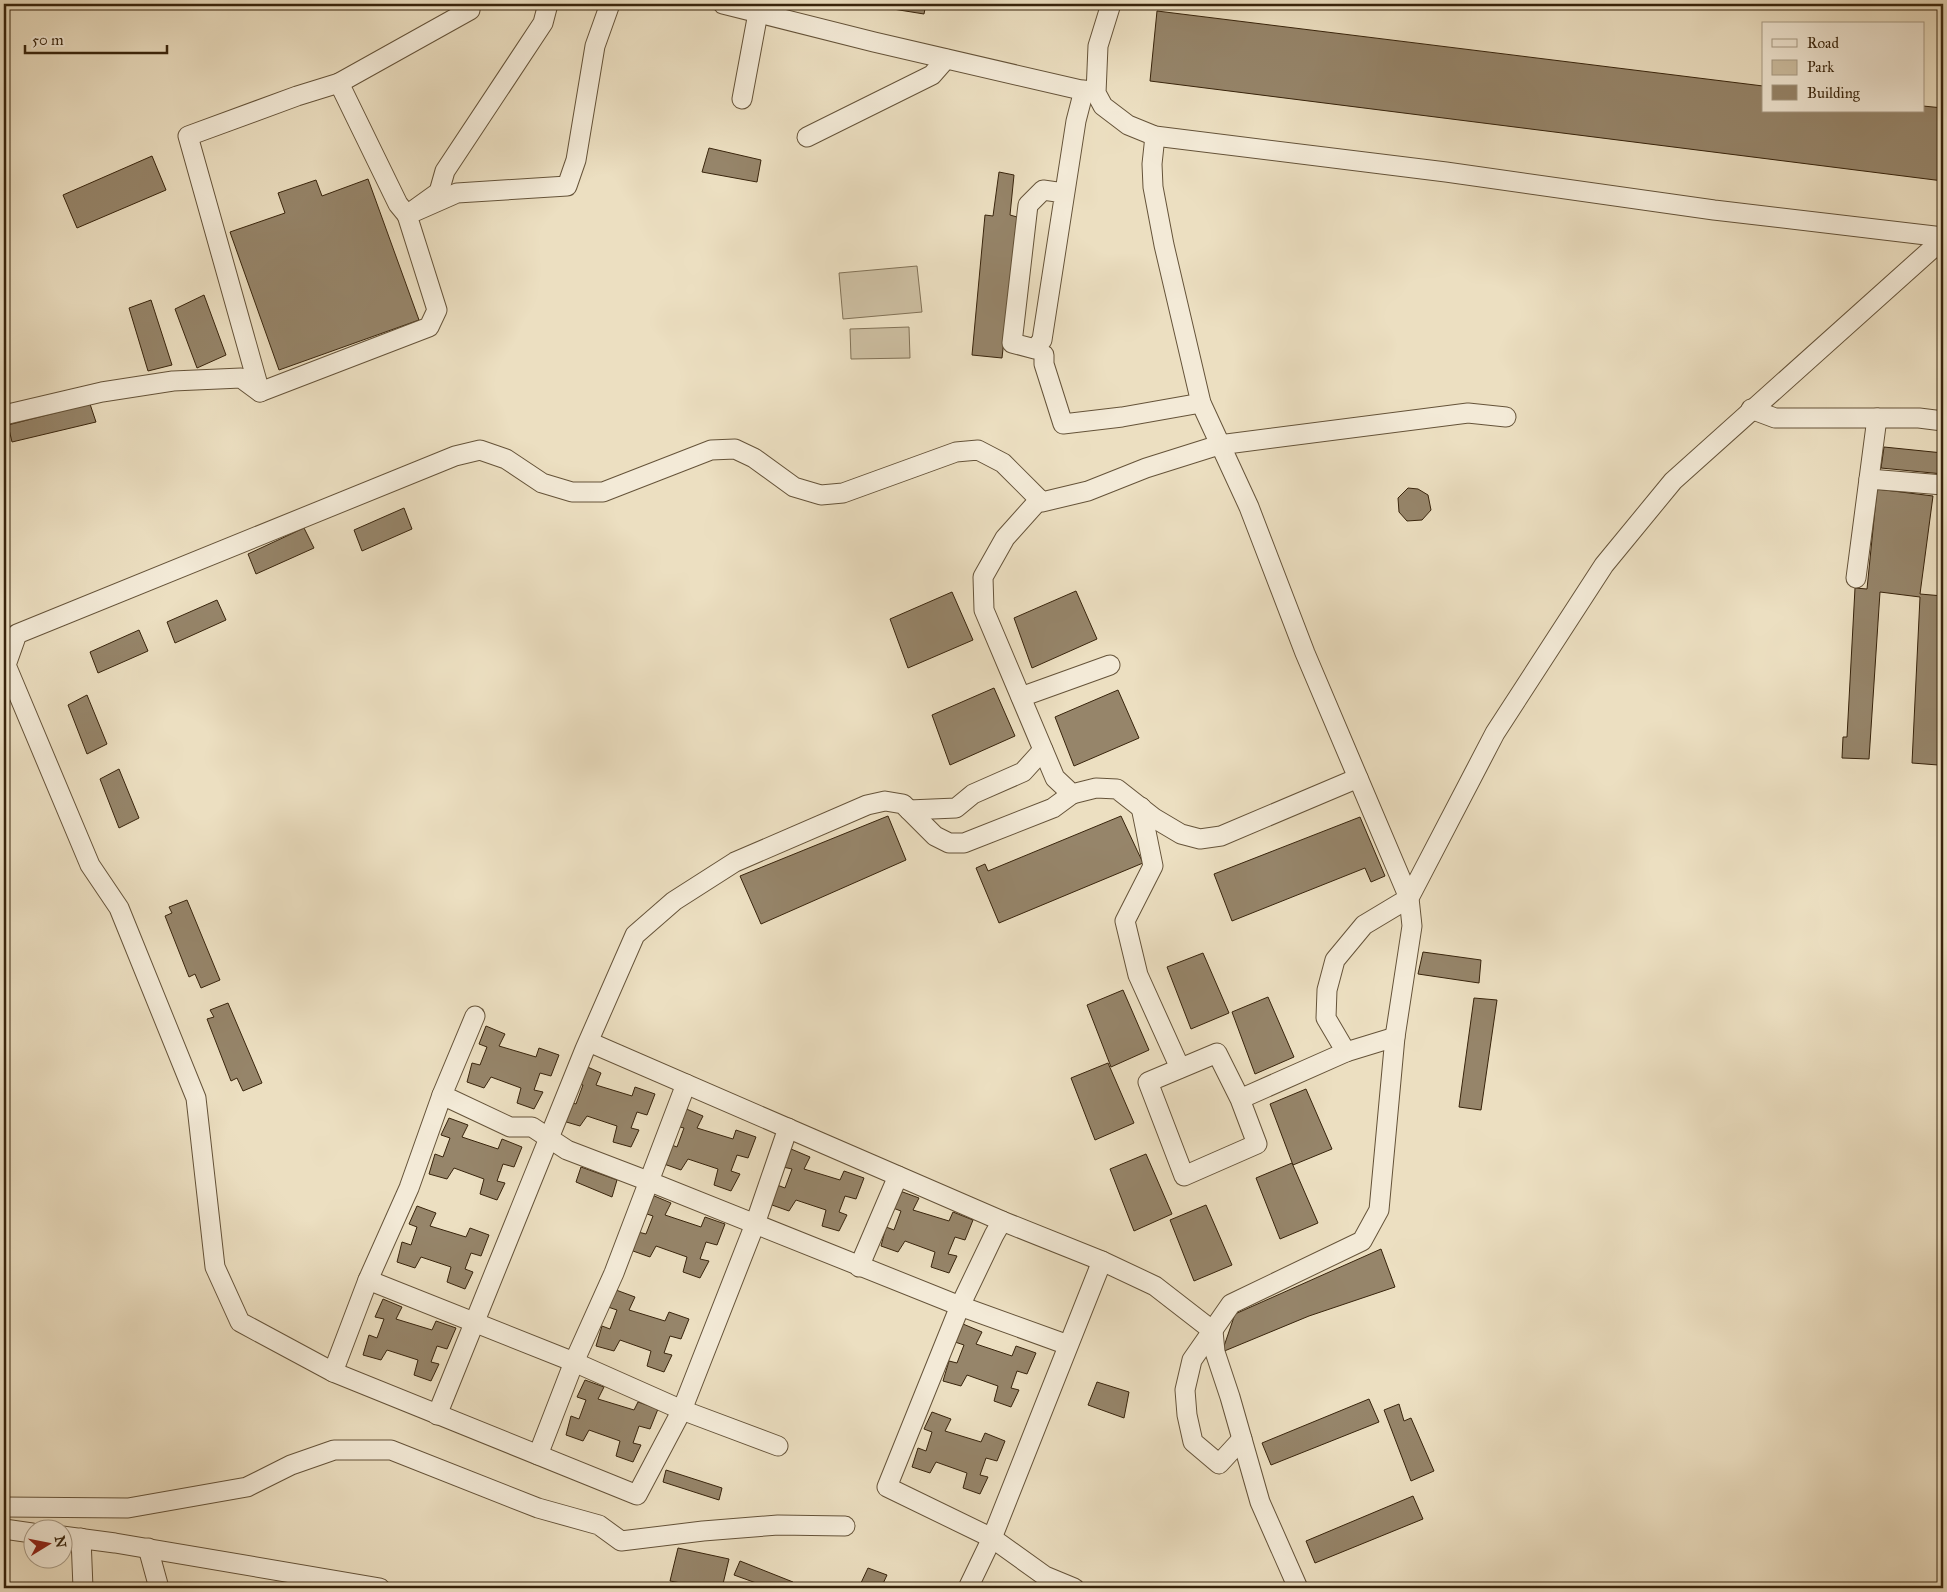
<svg xmlns="http://www.w3.org/2000/svg" width="1947" height="1592" font-family="'IM FELL Great Primer',serif">
<style>
.green{fill:#cdbfa2;stroke:#827257}
.building{fill:#96856a;stroke:#38240c}
.lines{fill:none;stroke-linecap:round;stroke-linejoin:round}
.minor-casing{stroke:#655339;stroke-width:21}
.minor{stroke:#f3ead7;stroke-width:19}
</style>
<rect width="100%" height="100%" fill="#ecdfc1"/>
<filter id="stains"><feTurbulence type="fractalNoise" baseFrequency=".004" numOctaves="4"/><feColorMatrix values="0 0 0 0 .2 0 0 0 0 .09 0 0 0 0 .02 0 0 0 .5 -.17"/></filter>
<radialGradient id="worn" r=".72"><stop offset=".6" stop-color="#630" stop-opacity="0"/><stop offset="1" stop-color="#630" stop-opacity=".3"/></radialGradient>
<g class="green">
<path d="M 917,266 L 922,312 L 843,319 L 839,273 Z"/>
<path d="M 909,327 L 910,358 L 851,359 L 850,329 Z"/>
</g>
<g class="building">
<path d="M 894,4 L 926,4 L 924,14 L 893,9 Z"/>
<path d="M 1157,11 L 1763,86 L 1763,111 L 1923,111 L 1923,106 L 1943,108 L 1943,181 L 1150,81 Z"/>
<path d="M 709,148 L 761,160 L 757,182 L 702,172 Z"/>
<path d="M 152,156 L 166,190 L 77,228 L 63,195 Z"/>
<path d="M 999,172 L 1014,175 L 1010,215 L 1017,217 L 1002,358 L 972,355 L 985,215 L 993,216 Z"/>
<path d="M 368,179 L 419,320 L 279,370 L 230,232 L 285,213 L 278,193 L 316,180 L 322,196 Z"/>
<path d="M 204,295 L 226,355 L 197,368 L 175,309 Z"/>
<path d="M 151,300 L 172,365 L 148,371 L 129,308 Z"/>
<path d="M 90,404 L 96,422 L 12,442 L 8,425 Z"/>
<path d="M 1884,447 L 1943,453 L 1943,474 L 1881,468 Z"/>
<path d="M 1408,488 L 1418,489 L 1428,495 L 1431,510 L 1422,520 L 1407,521 L 1399,512 L 1398,498 Z"/>
<path d="M 1877,489 L 1933,496 L 1920,594 L 1943,596 L 1943,657 L 1938,765 L 1912,763 L 1920,597 L 1880,592 L 1869,759 L 1842,758 L 1843,737 L 1847,737 L 1855,588 L 1867,589 Z"/>
<path d="M 404,508 L 412,529 L 362,551 L 354,530 Z"/>
<path d="M 304,528 L 314,548 L 256,574 L 248,554 Z"/>
<path d="M 1076,591 L 1097,639 L 1032,668 L 1014,618 Z"/>
<path d="M 952,592 L 973,640 L 908,668 L 890,619 Z"/>
<path d="M 217,600 L 226,620 L 175,643 L 167,622 Z"/>
<path d="M 139,630 L 148,651 L 98,673 L 90,652 Z"/>
<path d="M 994,688 L 1015,736 L 950,765 L 932,715 Z"/>
<path d="M 1118,690 L 1139,738 L 1074,766 L 1055,717 Z"/>
<path d="M 87,695 L 107,744 L 87,754 L 68,705 Z"/>
<path d="M 119,769 L 139,818 L 119,828 L 100,779 Z"/>
<path d="M 888,816 L 906,860 L 761,924 L 740,876 Z"/>
<path d="M 1121,816 L 1143,863 L 999,923 L 976,868 L 985,864 L 988,871 Z"/>
<path d="M 1360,817 L 1385,876 L 1371,882 L 1365,868 L 1232,921 L 1214,874 Z"/>
<path d="M 187,900 L 220,980 L 201,988 L 195,974 L 189,977 L 165,916 L 172,913 L 169,907 Z"/>
<path d="M 1423,952 L 1481,960 L 1479,983 L 1418,974 Z"/>
<path d="M 1203,953 L 1229,1013 L 1191,1029 L 1167,967 Z"/>
<path d="M 1123,990 L 1149,1050 L 1111,1067 L 1087,1005 Z"/>
<path d="M 1268,997 L 1294,1057 L 1255,1074 L 1232,1012 Z"/>
<path d="M 1474,998 L 1497,1000 L 1481,1110 L 1459,1107 Z"/>
<path d="M 228,1003 L 262,1083 L 243,1091 L 237,1078 L 231,1081 L 207,1019 L 214,1017 L 210,1010 Z"/>
<path d="M 486,1026 L 505,1034 L 499,1046 L 536,1057 L 539,1048 L 559,1055 L 551,1076 L 540,1073 L 534,1090 L 543,1092 L 534,1109 L 517,1103 L 521,1088 L 491,1077 L 484,1088 L 467,1082 L 472,1063 L 480,1065 L 487,1047 L 479,1044 Z"/>
<path d="M 1108,1063 L 1134,1123 L 1095,1140 L 1071,1078 Z"/>
<path d="M 583,1065 L 601,1073 L 596,1085 L 632,1096 L 635,1087 L 655,1094 L 647,1115 L 637,1112 L 631,1128 L 639,1130 L 631,1147 L 613,1142 L 617,1126 L 587,1116 L 580,1126 L 563,1121 L 568,1101 L 576,1104 L 583,1085 L 575,1083 Z"/>
<path d="M 1306,1089 L 1332,1149 L 1293,1165 L 1270,1104 Z"/>
<path d="M 684,1108 L 703,1116 L 697,1128 L 733,1139 L 736,1130 L 756,1137 L 748,1158 L 737,1155 L 731,1171 L 740,1174 L 731,1191 L 714,1185 L 718,1169 L 688,1159 L 681,1170 L 664,1164 L 669,1144 L 677,1147 L 684,1128 L 676,1126 Z"/>
<path d="M 449,1118 L 468,1125 L 462,1137 L 498,1149 L 502,1139 L 522,1147 L 514,1167 L 503,1164 L 497,1181 L 505,1183 L 497,1200 L 480,1194 L 484,1179 L 454,1168 L 447,1179 L 429,1174 L 435,1154 L 443,1157 L 450,1138 L 441,1135 Z"/>
<path d="M 791,1149 L 810,1157 L 804,1169 L 840,1180 L 844,1171 L 864,1178 L 856,1199 L 845,1196 L 839,1212 L 847,1215 L 839,1231 L 822,1226 L 826,1210 L 796,1200 L 789,1211 L 772,1205 L 777,1185 L 785,1188 L 792,1169 L 783,1167 Z"/>
<path d="M 1146,1154 L 1172,1214 L 1134,1231 L 1110,1169 Z"/>
<path d="M 1292,1163 L 1318,1223 L 1280,1239 L 1256,1178 Z"/>
<path d="M 581,1167 L 617,1180 L 612,1197 L 576,1182 Z"/>
<path d="M 900,1191 L 919,1198 L 913,1210 L 949,1221 L 953,1212 L 973,1220 L 965,1240 L 955,1237 L 948,1254 L 957,1256 L 949,1273 L 931,1267 L 935,1252 L 905,1241 L 898,1252 L 881,1246 L 886,1227 L 894,1230 L 901,1211 L 893,1208 Z"/>
<path d="M 652,1195 L 671,1203 L 665,1215 L 701,1227 L 705,1217 L 725,1224 L 717,1245 L 706,1242 L 700,1259 L 709,1261 L 700,1278 L 683,1272 L 687,1257 L 656,1246 L 650,1257 L 633,1251 L 638,1232 L 646,1234 L 653,1216 L 644,1213 Z"/>
<path d="M 1206,1205 L 1232,1265 L 1194,1281 L 1170,1220 Z"/>
<path d="M 417,1206 L 436,1213 L 430,1226 L 466,1237 L 470,1228 L 489,1235 L 481,1256 L 471,1253 L 465,1269 L 473,1272 L 465,1289 L 447,1282 L 451,1267 L 421,1257 L 415,1268 L 397,1262 L 402,1242 L 411,1245 L 417,1227 L 409,1224 Z"/>
<path d="M 1381,1249 L 1395,1287 L 1309,1316 L 1222,1352 L 1235,1314 Z"/>
<path d="M 616,1290 L 635,1297 L 629,1310 L 665,1321 L 669,1312 L 689,1319 L 681,1339 L 670,1336 L 664,1353 L 672,1355 L 664,1372 L 647,1366 L 651,1351 L 620,1340 L 614,1351 L 596,1346 L 602,1326 L 610,1329 L 617,1310 L 608,1307 Z"/>
<path d="M 383,1299 L 402,1307 L 396,1319 L 432,1330 L 436,1321 L 456,1328 L 447,1349 L 437,1346 L 431,1362 L 439,1364 L 431,1381 L 414,1375 L 418,1360 L 387,1350 L 381,1360 L 363,1355 L 369,1335 L 377,1338 L 384,1319 L 375,1317 Z"/>
<path d="M 963,1324 L 982,1332 L 976,1344 L 1012,1356 L 1016,1346 L 1036,1353 L 1027,1374 L 1017,1371 L 1011,1388 L 1019,1390 L 1011,1407 L 994,1401 L 998,1386 L 967,1375 L 961,1386 L 943,1381 L 949,1361 L 957,1363 L 964,1345 L 955,1342 Z"/>
<path d="M 585,1380 L 604,1387 L 598,1399 L 634,1410 L 638,1402 L 658,1409 L 650,1429 L 639,1426 L 633,1443 L 641,1445 L 633,1462 L 616,1456 L 620,1441 L 589,1430 L 583,1441 L 566,1435 L 571,1416 L 579,1419 L 586,1400 L 577,1397 Z"/>
<path d="M 1097,1382 L 1129,1392 L 1124,1418 L 1088,1405 Z"/>
<path d="M 1369,1399 L 1379,1422 L 1271,1465 L 1262,1443 Z"/>
<path d="M 1399,1404 L 1404,1421 L 1411,1418 L 1434,1471 L 1411,1481 L 1384,1410 Z"/>
<path d="M 932,1412 L 951,1419 L 945,1431 L 981,1442 L 985,1433 L 1005,1441 L 997,1461 L 986,1458 L 980,1475 L 988,1477 L 980,1494 L 963,1488 L 967,1473 L 936,1462 L 930,1473 L 912,1467 L 918,1448 L 926,1451 L 932,1432 L 924,1429 Z"/>
<path d="M 666,1470 L 722,1488 L 719,1500 L 663,1482 Z"/>
<path d="M 1413,1496 L 1423,1519 L 1315,1563 L 1306,1541 Z"/>
<path d="M 678,1548 L 729,1559 L 722,1588 L 708,1588 L 670,1581 Z"/>
<path d="M 740,1561 L 793,1582 L 790,1588 L 770,1588 L 734,1575 Z"/>
<path d="M 868,1568 L 887,1575 L 881,1588 L 883,1588 L 868,1588 L 860,1585 Z"/>
</g>
<g class="lines">
<g class="minor-casing">
<g id="minor">
<path d="M 723,4 L 874,42 L 1094,93"/>
<path d="M 1111,4 L 1098,46 L 1096,93 L 1103,106 L 1128,125 L 1155,136 L 1446,172 L 1714,210 L 1943,237"/>
<path d="M 339,83 L 398,204 L 407,215 L 439,192 L 445,171 L 543,23 L 548,4"/>
<path d="M 742,99 L 758,13"/>
<path d="M 1155,136 L 1152,164 L 1153,187 L 1164,245 L 1201,403 L 1249,507 L 1305,653 L 1409,898 L 1364,925 L 1335,960 L 1327,990 L 1326,1018 L 1346,1052"/>
<path d="M 807,137 L 932,75 L 946,59"/>
<path d="M 1064,193 L 1043,190 L 1028,205 L 1012,343 L 1035,349 L 1042,340 L 1076,121 L 1084,90"/>
<path d="M 1044,355 L 1044,364 L 1063,424 L 1122,417 L 1201,403"/>
<path d="M 260,392 L 188,136 L 297,96 L 339,83 L 470,10 L 471,4"/>
<path d="M 1751,409 L 1775,418 L 1919,418 L 1943,421"/>
<path d="M 4,415 L 102,392 L 173,381 L 241,378 L 260,392 L 429,327 L 437,310 L 407,215 L 457,193 L 567,186 L 576,160 L 595,46 L 610,4"/>
<path d="M 1869,479 L 1943,485"/>
<path d="M 1039,500 L 1005,538 L 983,577 L 984,610 L 1055,778 L 1072,794 L 1096,788 L 1117,789 L 1154,818 L 1181,834 L 1200,839 L 1221,836 L 1358,778"/>
<path d="M 1856,578 L 1877,418"/>
<path d="M 1021,697 L 1110,665"/>
<path d="M 1141,807 L 1153,866 L 1125,921 L 1138,975 L 1180,1068"/>
<path d="M 909,810 L 956,808 L 973,794 L 1023,772 L 1043,750"/>
<path d="M 475,1016 L 442,1095 L 510,1127 L 532,1127 L 567,1150 L 648,1181 L 960,1306 L 1068,1345"/>
<path d="M 589,1042 L 1002,1221"/>
<path d="M 442,1095 L 409,1188 L 368,1280 L 333,1372 L 240,1322 L 215,1267 L 196,1098 L 119,908 L 90,865 L 6,665 L 17,634 L 455,456 L 480,450 L 506,459 L 542,483 L 572,492 L 603,492 L 711,450 L 735,449 L 754,458 L 794,487 L 821,495 L 843,493 L 956,452 L 978,450 L 1003,463 L 1042,502 L 1088,491 L 1146,468 L 1219,445 L 1468,413 L 1506,417"/>
<path d="M 1240,1099 L 1257,1144 L 1184,1176 L 1148,1082 L 1217,1053 L 1240,1099 L 1346,1052 L 1395,1037"/>
<path d="M 859,1267 L 898,1176"/>
<path d="M 368,1280 L 574,1362 L 682,1410 L 778,1446"/>
<path d="M 333,1372 L 637,1495 L 682,1410 L 755,1224 L 788,1128"/>
<path d="M 437,1415 L 585,1049 L 635,935 L 674,901 L 735,862 L 867,805 L 885,801 L 903,804 L 935,836 L 949,843 L 964,843 L 1053,808 L 1072,794"/>
<path d="M 1242,1439 L 1219,1464 L 1193,1442 L 1187,1415 L 1185,1390 L 1192,1360 L 1231,1304 L 1362,1241 L 1379,1210 L 1395,1037 L 1412,926 L 1409,898 L 1495,733 L 1604,565 L 1673,481 L 1943,239"/>
<path d="M 538,1455 L 574,1362 L 614,1273 L 686,1084"/>
<path d="M 4,1507 L 128,1508 L 247,1487 L 291,1465 L 334,1450 L 391,1450 L 538,1508 L 599,1525 L 621,1541 L 703,1531 L 778,1525 L 845,1526"/>
<path d="M 4,1529 L 32,1533"/>
<path d="M 62,1536 L 115,1543 L 380,1588"/>
<path d="M 81,1538 L 83,1588"/>
<path d="M 148,1548 L 159,1588"/>
<path d="M 968,1588 L 992,1538 L 1102,1261"/>
<path d="M 1074,1588 L 1045,1576 L 992,1538 L 887,1487 L 960,1306 L 994,1235 L 1002,1221 L 1102,1261 L 1155,1286 L 1213,1331 L 1215,1352 L 1230,1397 L 1260,1502 L 1298,1588"/>
</g>
</g>
<use href="#minor" class="minor"/>
</g>
<rect width="1947" height="1592" fill="none" stroke="#ecdfc1" stroke-width="20"/>
<rect x="5" y="5" width="1937" height="1582" fill="none" stroke="#38240c" stroke-width="2.5"/>
<rect x="10" y="10" width="1927" height="1572" fill="none" stroke="#38240c"/>
<rect x="1762" y="22" width="162" height="90" fill="#f3ead7" stroke="#a89b86"/>
<rect x="1772" y="39" width="25" height="8" fill="#f3ead7" stroke="#a89b86"/>
<text x="1807" y="48" font-size="15" fill="#38240c">Road</text>
<rect x="1772" y="60" width="25" height="15" fill="#cdbfa2" stroke="#a89b86"/>
<text x="1807" y="72" font-size="15" fill="#38240c">Park</text>
<rect x="1772" y="85" width="25" height="15" fill="#96856a" stroke="#a89b86"/>
<text x="1807" y="98" font-size="15" fill="#38240c">Building</text>
<g transform="translate(48 1544) rotate(80)"><circle r="24" fill="#f3ead7" stroke="#a89b86"/>
<path d="M0-4L9 19L0 12L-9 19Z" fill="#8f2418"/>
<text y="-8" font-size="14" font-weight="bold" text-anchor="middle" fill="#38240c">N</text>
</g>
<path d="M25 45v8h142v-8" fill="none" stroke="#38240c" stroke-width="2.5"/>
<text x="32" y="45" font-size="15" fill="#38240c" stroke="#f3ead7" stroke-width="4" paint-order="stroke">50 m</text>
<rect width="100%" height="100%" filter="url(#stains)"/>
<rect width="100%" height="100%" fill="url(#worn)"/>
</svg>
